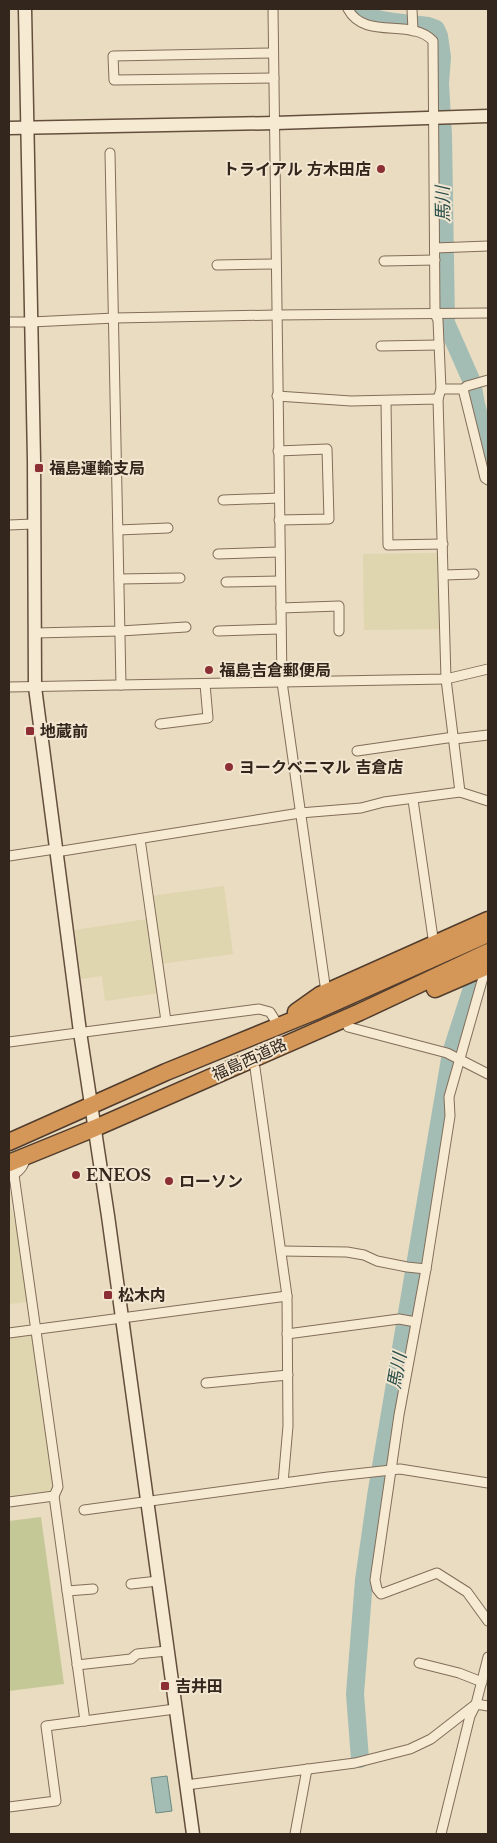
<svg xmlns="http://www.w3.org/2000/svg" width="497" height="1843" font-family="'Libre Baskerville','Noto Sans JP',serif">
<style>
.farmland{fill:#dfd5af}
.green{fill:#c4c796}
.water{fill:#a3bdb4;stroke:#6b8a81}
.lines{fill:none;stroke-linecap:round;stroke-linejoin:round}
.river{stroke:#a3bdb4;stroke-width:18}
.street-casing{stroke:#826d5a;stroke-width:11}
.secondary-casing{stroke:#644f3d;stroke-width:15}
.highway-casing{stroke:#503c2e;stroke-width:19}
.street{stroke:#f6ead3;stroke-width:9}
.secondary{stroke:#f6ead3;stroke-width:12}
.highway{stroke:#d49757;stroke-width:16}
.poi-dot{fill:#8c2f34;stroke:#f2e6d0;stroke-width:2}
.labels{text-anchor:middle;stroke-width:4;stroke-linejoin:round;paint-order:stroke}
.poi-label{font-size:16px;font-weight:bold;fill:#33271d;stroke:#f2e6d0;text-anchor:start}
.street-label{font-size:16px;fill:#33271d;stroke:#f2e6d0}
.water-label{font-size:18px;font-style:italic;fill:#2d514d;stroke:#f2e6d0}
</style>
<rect width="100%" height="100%" fill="#eadcc1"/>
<g class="farmland">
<path d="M 439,553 L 440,629 L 364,630 L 363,554 Z"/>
<path d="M 224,886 L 233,954 L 160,964 L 151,896 Z"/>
<path d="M 147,919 L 159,993 L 105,1001 L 102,976 L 81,979 L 75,930 Z"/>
<path d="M 9,1203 L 10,1203 L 18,1236 L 27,1302 L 9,1304 Z"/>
<path d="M 31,1334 L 35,1337 L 54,1484 L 49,1491 L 9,1496 L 9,1337 Z"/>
</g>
<path class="green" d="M 41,1517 L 64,1684 L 9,1691 L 9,1521 Z"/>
<path class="water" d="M 167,1776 L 172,1811 L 156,1813 L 151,1778 Z"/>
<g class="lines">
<g class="river">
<path d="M 359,9 C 370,23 410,23 428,26 L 436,29 L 439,36 L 442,57 L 440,83 L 443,135 L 446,323 L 472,382 L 476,404 L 488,453"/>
<path d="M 360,1759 L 355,1694 L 364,1580 L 376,1496 L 451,1053 L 472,988"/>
</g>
<g class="street-casing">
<g id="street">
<path d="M 273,9 L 282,682 L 326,992"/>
<path d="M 348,9 C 365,41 411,17 433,41 L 435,314 L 438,320 L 441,389 L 438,399"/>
<path d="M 412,9 L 413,31"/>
<path d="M 273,53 L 113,56 L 114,80 L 274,78"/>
<path d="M 110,153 L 121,685"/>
<path d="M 435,248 L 488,246"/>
<path d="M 384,261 L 435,260"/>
<path d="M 217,265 L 276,264"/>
<path d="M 9,322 L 31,322 L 115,318 L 276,315 L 488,313"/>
<path d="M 381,346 L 439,345"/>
<path d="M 441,389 L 463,389 L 467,386 L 488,380"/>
<path d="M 463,389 L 485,478 L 488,480"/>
<path d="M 277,396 L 351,401 L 438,399 L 446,679 L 460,792"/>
<path d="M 386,401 L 388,545 L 443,544"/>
<path d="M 278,451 L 327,449 L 329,519 L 279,520"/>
<path d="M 223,500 L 279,498"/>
<path d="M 9,525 L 33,524"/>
<path d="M 118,530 L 168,528"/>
<path d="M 218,554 L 280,552"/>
<path d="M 444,575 L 474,574"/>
<path d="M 119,579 L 180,578"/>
<path d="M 226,582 L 280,581"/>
<path d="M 281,608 L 339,606 L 339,631"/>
<path d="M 218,631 L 281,629"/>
<path d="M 35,633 L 120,631 L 186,627"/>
<path d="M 9,687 L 446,679 L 488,669"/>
<path d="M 160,724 L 208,718 L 205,684"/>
<path d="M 454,739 L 488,735"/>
<path d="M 357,751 L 454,737"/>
<path d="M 413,800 L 434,945"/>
<path d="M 140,839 L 166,1021"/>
<path d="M 56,852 L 300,813 L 361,808 L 384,802 L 460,792 L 488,801"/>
<path d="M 9,856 L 55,849"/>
<path d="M 486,967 L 449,1097 L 450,1116 L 426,1269 L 399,1415 L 375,1580 L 377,1589 L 381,1594 L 437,1573 L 467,1592 L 488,1621"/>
<path d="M 348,1027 L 447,1053 L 488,1074"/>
<path d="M 9,1042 L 259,1009 L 270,1012 L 278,1025"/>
<path d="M 255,1068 L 287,1296 L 288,1426 L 283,1483"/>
<path d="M 14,1175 L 58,1487 L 54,1496"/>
<path d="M 9,1177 C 19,1172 24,1167 26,1156"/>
<path d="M 281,1251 L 347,1252 L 364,1255 L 377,1261 L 407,1267 L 426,1269"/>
<path d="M 9,1333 L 287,1296"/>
<path d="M 287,1334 L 399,1319 L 416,1322"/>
<path d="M 206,1383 L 288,1375"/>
<path d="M 9,1502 L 54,1496 L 85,1721"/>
<path d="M 84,1510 L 328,1477 L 400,1469 L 488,1483"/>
<path d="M 131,1584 L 158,1581"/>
<path d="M 67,1591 L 93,1589"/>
<path d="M 419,1663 L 459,1673 L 482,1682"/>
<path d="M 77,1665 L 131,1659 L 137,1654 L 167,1651"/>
<path d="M 186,1785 L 355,1763 L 410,1749 L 431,1739 L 476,1704 L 488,1657"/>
<path d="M 9,1807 L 56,1801 L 46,1726 L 175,1709"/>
<path d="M 295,1834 L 307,1769"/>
<path d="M 441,1834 L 470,1716 L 476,1704 L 488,1706"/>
</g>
</g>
<g class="secondary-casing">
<g id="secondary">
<path d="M 25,9 L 34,460 L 35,687 L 80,1032 L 108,1216 L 193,1834"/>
<path d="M 9,128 L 275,123 L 488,116"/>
</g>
</g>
<g class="highway-casing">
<g id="highway">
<path d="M 435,989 L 488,966"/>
<path d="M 296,1012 L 320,995 L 488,920"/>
<path d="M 9,1142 L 166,1072 L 318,1010 L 488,934"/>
<path d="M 9,1163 L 95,1128 L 360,1012 L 488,952"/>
</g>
</g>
<use href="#street" class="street"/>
<use href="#secondary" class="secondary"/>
<use href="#highway" class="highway"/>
</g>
<g class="poi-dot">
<circle cx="381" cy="169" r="5"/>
<rect x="34" y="463" width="10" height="10" rx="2.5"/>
<circle cx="209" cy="670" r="5"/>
<rect x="25" y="726" width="10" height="10" rx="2.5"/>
<circle cx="229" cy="767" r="5"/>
<circle cx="76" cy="1175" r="5"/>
<circle cx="169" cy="1181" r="5"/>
<rect x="103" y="1290" width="10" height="10" rx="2.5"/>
<rect x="160" y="1681" width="10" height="10" rx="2.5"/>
</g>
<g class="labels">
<g class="poi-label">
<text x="371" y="175" text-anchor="end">トライアル 方木田店</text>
<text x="49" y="474">福島運輸支局</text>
<text x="219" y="676">福島吉倉郵便局</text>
<text x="40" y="737">地蔵前</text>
<text x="239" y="773">ヨークベニマル 吉倉店</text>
<text x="86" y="1181">ENEOS</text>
<text x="179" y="1187">ローソン</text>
<text x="118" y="1301">松木内</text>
<text x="175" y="1692">吉井田</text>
</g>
<g class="street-label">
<text transform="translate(249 1059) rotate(-24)" y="6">福島西道路</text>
</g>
<g class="water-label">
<text transform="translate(443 204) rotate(-91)" y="6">馬川</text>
<text transform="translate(397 1371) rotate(-80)" y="6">馬川</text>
</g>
</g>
<rect width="497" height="1843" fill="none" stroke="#33271d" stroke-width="20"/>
</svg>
